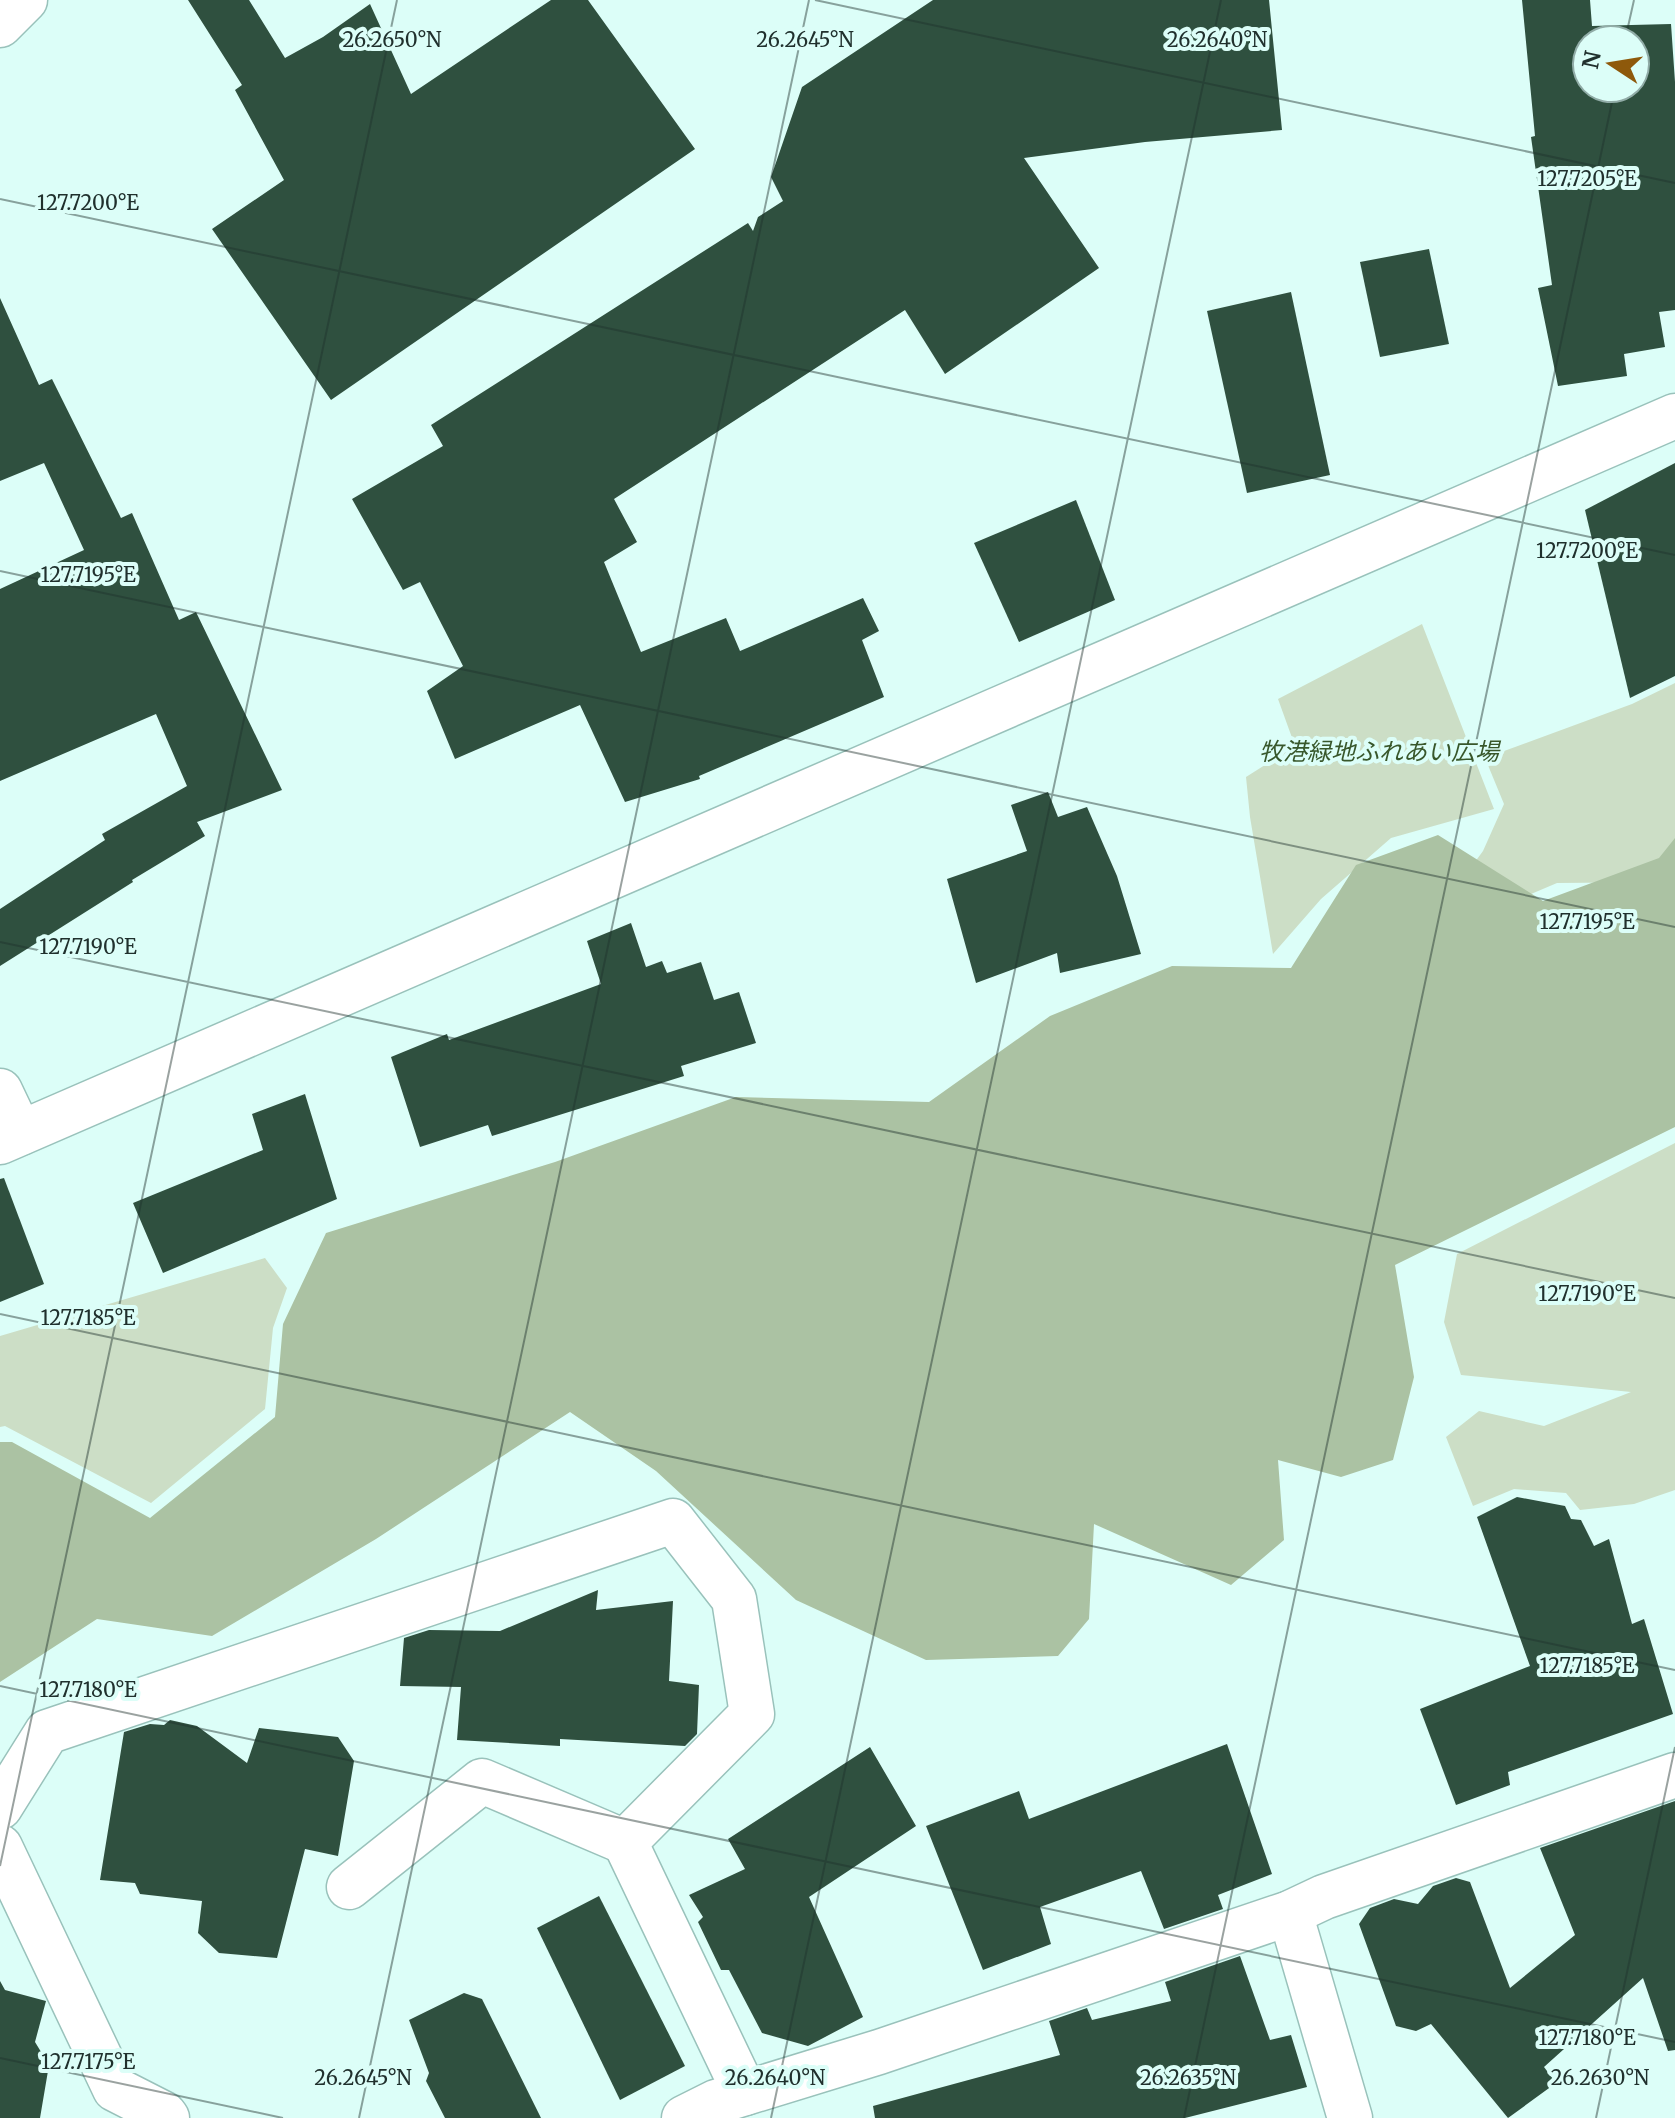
<svg xmlns="http://www.w3.org/2000/svg" width="1675" height="2118" font-family="Merriweather,'Noto Sans JP',serif">
<style>
.green{fill:#ccdec6}
.forest{fill:#abc2a3}
.building{fill:#2f503f;fill-rule:evenodd}
.lines{fill:none;stroke-linecap:round;stroke-linejoin:round}
.minor-casing{stroke:#99c2bb;stroke-width:47}
.tertiary-casing{stroke:#99c2bb;stroke-width:47}
.minor{stroke:#fff;stroke-width:44}
.tertiary{stroke:#fff;stroke-width:44}
.ticks{fill:none;stroke:#20302d;stroke-width:2;stroke-opacity:0.45}
.labels{text-anchor:middle;stroke-width:8;stroke-linejoin:round;paint-order:stroke}
.park-label{font-size:24px;font-style:italic;fill:#38572b;stroke:#dcfef8}
.ticks-label{font-size:20px;text-anchor:middle;fill:#20302d;stroke:#dcfef8;stroke-width:8;stroke-linejoin:round;paint-order:stroke}
</style>
<rect width="100%" height="100%" fill="#dcfef8"/>
<g class="green">
<path d="M 1422,624 L 1494,809 L 1391,838 L 1321,899 L 1273,954 L 1250,817 L 1246,777 L 1295,746 L 1278,699 Z"/>
<path d="M 1675,683 L 1675,882 L 1557,883 L 1489,912 L 1461,881 L 1483,851 L 1504,804 L 1485,758 L 1632,704 Z"/>
<path d="M 1675,1143 L 1675,1490 L 1634,1504 L 1580,1510 L 1566,1493 L 1514,1489 L 1473,1506 L 1446,1437 L 1479,1411 L 1544,1426 L 1631,1392 L 1461,1375 L 1444,1322 L 1457,1254 Z"/>
<path d="M 265,1258 L 287,1288 L 273,1328 L 265,1409 L 151,1503 L 5,1426 L 0,1427 L 0,1336 Z"/>
</g>
<path class="forest" d="M 1438,835 L 1543,901 L 1659,858 L 1675,838 L 1675,1127 L 1395,1265 L 1414,1377 L 1393,1460 L 1341,1477 L 1278,1460 L 1284,1540 L 1231,1585 L 1094,1524 L 1089,1619 L 1058,1656 L 926,1660 L 796,1600 L 656,1471 L 570,1412 L 376,1539 L 212,1636 L 97,1619 L 0,1682 L 0,1442 L 12,1442 L 150,1518 L 275,1417 L 283,1324 L 326,1233 L 555,1162 L 736,1097 L 929,1102 L 1050,1016 L 1172,966 L 1291,968 L 1356,865 Z"/>
<g class="building">
<path d="M 188,0 L 249,0 L 285,58 L 323,37 L 370,4 L 411,94 L 551,0 L 588,0 L 695,149 L 331,400 L 212,229 L 284,180 L 235,90 L 242,85 Z"/>
<path d="M 933,0 L 1269,0 L 1282,130 L 1145,142 L 1024,158 L 1099,268 L 945,374 L 905,310 L 614,499 L 637,542 L 604,562 L 641,652 L 726,618 L 740,651 L 863,598 L 879,631 L 862,640 L 884,697 L 699,776 L 700,779 L 625,802 L 580,705 L 455,759 L 427,691 L 463,666 L 420,582 L 403,590 L 352,499 L 443,446 L 431,425 L 748,223 L 753,231 L 758,217 L 783,201 L 771,177 L 802,87 Z"/>
<path d="M 1522,0 L 1590,0 L 1592,26 L 1671,24 L 1675,82 L 1675,310 L 1659,312 L 1665,347 L 1624,354 L 1627,376 L 1558,386 L 1538,288 L 1552,285 L 1531,137 L 1535,136 ZM 1587,40 L 1635,40 L 1635,88 L 1587,88 Z"/>
<path d="M 1429,249 L 1449,344 L 1380,357 L 1360,262 Z"/>
<path d="M 1291,292 L 1330,475 L 1247,493 L 1207,311 Z"/>
<path d="M 0,298 L 39,385 L 52,379 L 121,518 L 132,513 L 179,620 L 196,612 L 282,790 L 197,822 L 205,836 L 132,880 L 133,882 L 0,966 L 0,909 L 105,840 L 102,834 L 187,786 L 156,714 L 0,781 L 0,589 L 84,550 L 44,463 L 0,481 Z"/>
<path d="M 1675,463 L 1675,676 L 1630,698 L 1585,510 Z"/>
<path d="M 1076,500 L 1115,600 L 1019,642 L 974,543 Z"/>
<path d="M 1048,792 L 1058,817 L 1087,807 L 1117,876 L 1141,954 L 1060,973 L 1057,953 L 976,983 L 947,879 L 1027,851 L 1011,805 Z"/>
<path d="M 631,923 L 646,967 L 662,961 L 667,973 L 701,962 L 714,1000 L 739,992 L 756,1043 L 681,1066 L 684,1076 L 492,1136 L 488,1125 L 420,1147 L 391,1057 L 447,1034 L 449,1040 L 601,984 L 587,941 Z"/>
<path d="M 305,1094 L 337,1199 L 163,1273 L 133,1203 L 263,1150 L 252,1114 Z"/>
<path d="M 4,1178 L 44,1284 L 0,1302 L 0,1179 Z"/>
<path d="M 1517,1497 L 1565,1506 L 1571,1519 L 1581,1520 L 1594,1546 L 1609,1539 L 1632,1624 L 1644,1619 L 1673,1714 L 1508,1772 L 1510,1785 L 1456,1805 L 1420,1709 L 1530,1666 L 1477,1517 Z"/>
<path d="M 598,1590 L 596,1610 L 673,1601 L 669,1681 L 699,1685 L 697,1734 L 685,1746 L 560,1739 L 560,1746 L 457,1740 L 461,1687 L 400,1686 L 404,1638 L 429,1630 L 500,1631 Z"/>
<path d="M 170,1720 L 197,1726 L 247,1763 L 259,1728 L 338,1737 L 354,1761 L 338,1856 L 305,1849 L 277,1958 L 219,1953 L 198,1933 L 202,1901 L 140,1894 L 135,1883 L 100,1880 L 124,1732 L 150,1724 L 164,1725 Z"/>
<path d="M 1227,1744 L 1272,1874 L 1218,1895 L 1223,1909 L 1164,1929 L 1141,1871 L 1040,1907 L 1051,1944 L 983,1970 L 926,1826 L 1019,1791 L 1029,1819 Z"/>
<path d="M 870,1747 L 916,1826 L 809,1897 L 863,2017 L 808,2046 L 762,2033 L 729,1970 L 721,1970 L 698,1922 L 703,1917 L 689,1895 L 745,1869 L 728,1839 Z"/>
<path d="M 1675,1801 L 1675,2050 L 1668,2051 L 1643,1978 L 1544,2067 L 1556,2083 L 1508,2118 L 1431,2024 L 1416,2031 L 1396,2026 L 1359,1924 L 1370,1908 L 1394,1899 L 1418,1904 L 1433,1886 L 1456,1878 L 1470,1882 L 1510,1988 L 1575,1935 L 1540,1848 Z"/>
<path d="M 599,1896 L 685,2066 L 620,2100 L 537,1928 Z"/>
<path d="M 1240,1956 L 1270,2040 L 1291,2035 L 1307,2087 L 1185,2118 L 875,2118 L 873,2106 L 1060,2055 L 1049,2021 L 1087,2008 L 1092,2020 L 1171,2001 L 1165,1982 Z"/>
<path d="M 0,1981 L 5,1990 L 46,2001 L 35,2042 L 49,2065 L 40,2118 L 0,2118 Z"/>
<path d="M 464,1993 L 482,1999 L 541,2118 L 445,2118 L 426,2081 L 429,2073 L 409,2020 Z"/>
</g>
<g class="lines">
<g class="minor-casing">
<g id="minor">
<path d="M 0,25 L 25,0"/>
<path d="M 0,1091 L 20,1133"/>
<path d="M 0,1807 L 47,1732 L 673,1521 L 734,1599 L 752,1714 L 625,1842 L 745,2093"/>
<path d="M 0,1847 L 115,2089 L 164,2114 L 167,2118"/>
<path d="M 349,1887 L 482,1781 L 625,1842"/>
<path d="M 1290,1913 L 1350,2118"/>
<path d="M 684,2118 L 716,2102 L 879,2052 L 1290,1913 L 1324,1897 L 1675,1775"/>
</g>
</g>
<g class="tertiary-casing">
<path id="tertiary" d="M 0,1142 L 1675,416"/>
</g>
<use href="#minor" class="minor"/>
<use href="#tertiary" class="tertiary"/>
</g>
<path class="ticks" d="M 815,0 L 1675,183M 1625,40 L 1634,0M 0,199 L 1675,555M 0,571 L 1675,927M 0,942 L 1675,1298M 0,1314 L 1675,1670M 0,1686 L 1675,2042M 0,1866 L 397,0M 0,2058 L 283,2118M 359,2118 L 809,0M 771,2118 L 1221,0M 1184,2118 L 1615,88M 1596,2118 L 1675,1747"/>
<g class="labels">
<g class="park-label">
<text x="1379" y="760">牧港緑地ふれあい広場</text>
</g>
</g>
<g class="ticks-label">
<text x="392" y="47">26.2650°N</text>
<text x="805" y="47">26.2645°N</text>
<text x="1217" y="47">26.2640°N</text>
<text x="1587" y="186">127.7205°E</text>
<text x="88" y="210">127.7200°E</text>
<text x="1587" y="558">127.7200°E</text>
<text x="88" y="582">127.7195°E</text>
<text x="1587" y="929">127.7195°E</text>
<text x="88" y="954">127.7190°E</text>
<text x="1587" y="1301">127.7190°E</text>
<text x="88" y="1325">127.7185°E</text>
<text x="1587" y="1673">127.7185°E</text>
<text x="88" y="1697">127.7180°E</text>
<text x="1587" y="2045">127.7180°E</text>
<text x="88" y="2069">127.7175°E</text>
<text x="363" y="2085">26.2645°N</text>
<text x="775" y="2085">26.2640°N</text>
<text x="1188" y="2085">26.2635°N</text>
<text x="1600" y="2085">26.2630°N</text>
</g>
<g transform="translate(1611 64) rotate(282)"><circle r="38" fill="#dcfef8" stroke="#91aca7" stroke-width="2"/>
<path d="M0-6L14 30L0 20L-14 30Z" fill="#8e590b"/>
<text y="-12" font-size="22" font-weight="bold" text-anchor="middle" fill="#20302d">N</text>
</g>
</svg>
